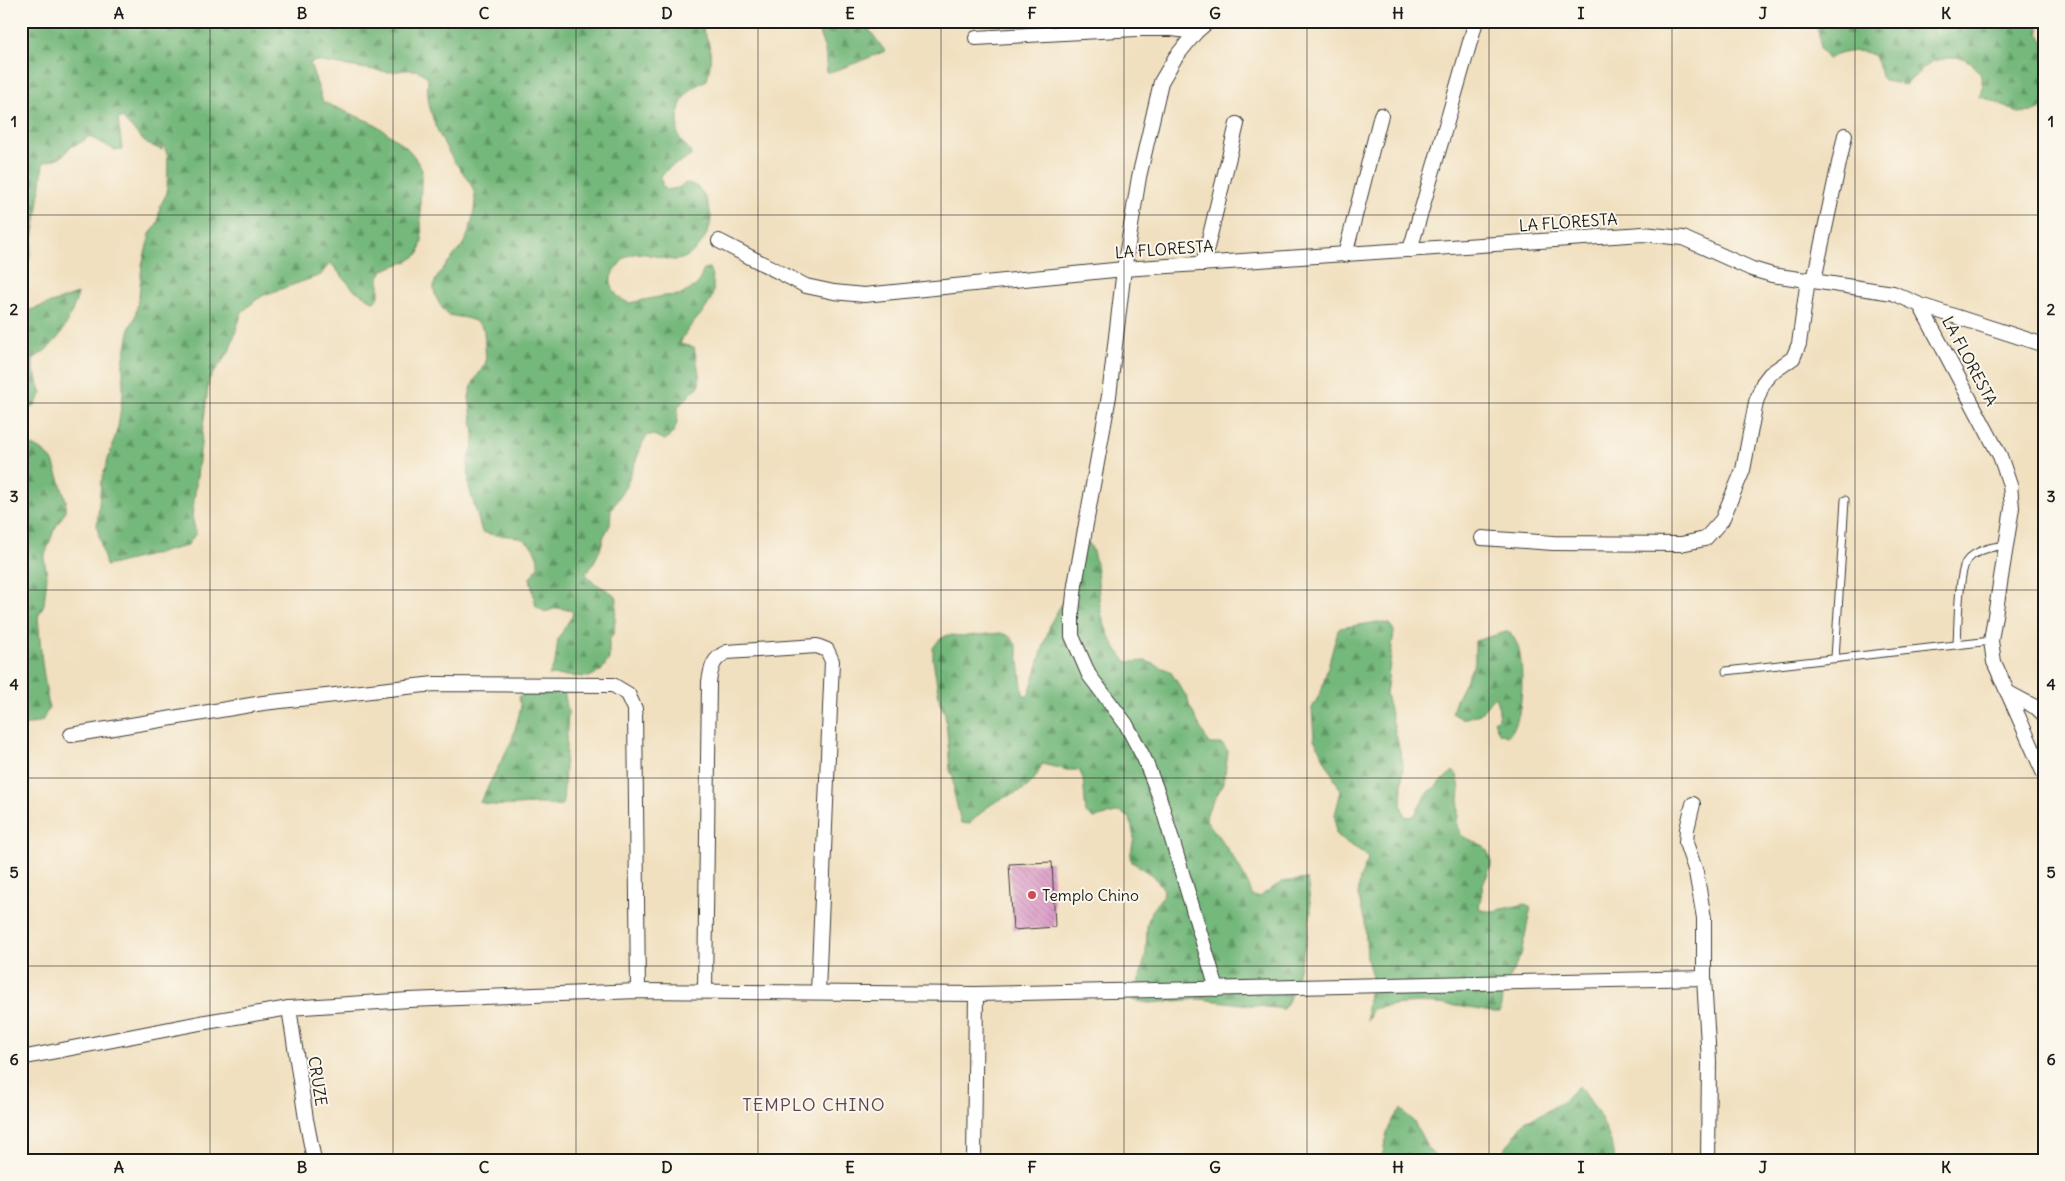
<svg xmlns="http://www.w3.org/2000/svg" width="2065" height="1181" font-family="Delius,sans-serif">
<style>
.forest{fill:url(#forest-firs);stroke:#486a4c}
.building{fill:url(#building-back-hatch)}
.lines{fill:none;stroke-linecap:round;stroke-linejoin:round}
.lane-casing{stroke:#3c3935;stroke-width:9}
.street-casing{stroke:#3c3935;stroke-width:16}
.lane{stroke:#fff;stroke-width:7}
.street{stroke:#fff;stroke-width:14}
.grid{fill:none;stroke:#1c1c1c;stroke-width:1;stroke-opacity:0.55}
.poi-dot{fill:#d1495b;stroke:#fbf7ec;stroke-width:2}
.labels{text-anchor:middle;stroke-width:4;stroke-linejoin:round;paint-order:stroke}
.street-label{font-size:16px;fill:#1c1c1c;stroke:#fbf7ec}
.poi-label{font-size:16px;fill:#1c1c1c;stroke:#fbf7ec;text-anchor:start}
.neighbourhood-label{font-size:18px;letter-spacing:1px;fill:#5e4556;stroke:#fbf7ec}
.neatline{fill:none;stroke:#1c1c1c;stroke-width:2}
.grid-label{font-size:16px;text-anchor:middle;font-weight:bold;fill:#1c1c1c}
</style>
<defs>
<pattern id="forest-firs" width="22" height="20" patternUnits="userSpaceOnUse" patternTransform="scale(1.25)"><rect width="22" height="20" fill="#74b87b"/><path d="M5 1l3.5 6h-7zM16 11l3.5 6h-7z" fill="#5e9564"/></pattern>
<pattern id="building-back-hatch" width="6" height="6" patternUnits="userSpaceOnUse" patternTransform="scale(1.25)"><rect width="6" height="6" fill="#d890c2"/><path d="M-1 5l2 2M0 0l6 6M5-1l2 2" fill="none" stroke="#ae759d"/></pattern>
</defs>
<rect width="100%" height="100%" fill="#fbf7ec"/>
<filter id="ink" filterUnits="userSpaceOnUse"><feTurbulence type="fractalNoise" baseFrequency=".02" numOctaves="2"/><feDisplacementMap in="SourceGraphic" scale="10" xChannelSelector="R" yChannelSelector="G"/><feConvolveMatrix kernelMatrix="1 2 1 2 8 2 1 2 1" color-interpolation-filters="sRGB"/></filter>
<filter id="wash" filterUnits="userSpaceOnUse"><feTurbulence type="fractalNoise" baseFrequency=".0096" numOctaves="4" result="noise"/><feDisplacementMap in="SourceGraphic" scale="20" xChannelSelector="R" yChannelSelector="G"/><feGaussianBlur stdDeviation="1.12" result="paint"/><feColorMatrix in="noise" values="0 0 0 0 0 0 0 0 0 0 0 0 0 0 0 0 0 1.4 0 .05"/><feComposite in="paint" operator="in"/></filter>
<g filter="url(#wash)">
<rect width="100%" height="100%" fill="#f1e0c0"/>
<g class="forest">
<path d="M 21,21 L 701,21 C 701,30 707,36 709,44 C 712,57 710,68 707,80 C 686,90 677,101 678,125 C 678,129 677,134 679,137 C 682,145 691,147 691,156 C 680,163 669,165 661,176 L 662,185 L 667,190 L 678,188 L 686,183 C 698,184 705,194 708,205 C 709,210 712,215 711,220 C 709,235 699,249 686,257 C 670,267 648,248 630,255 C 624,257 621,263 616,268 C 611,274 609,281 613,289 C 616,296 622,300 629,303 L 663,296 L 681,295 L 694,287 L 699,282 L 703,271 L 709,267 C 725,308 692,313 680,344 L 694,347 L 699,373 L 699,386 L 678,407 C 678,420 677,433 665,440 L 653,435 L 648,435 L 643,442 L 626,486 L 611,510 L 610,525 L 604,536 L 600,550 L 592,566 L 586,573 C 590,585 609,588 617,598 L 614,632 L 609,641 L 609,659 L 601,671 L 589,677 L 549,675 L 555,663 L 558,639 L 573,614 L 571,610 L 557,608 L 545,612 L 536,606 L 530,578 C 532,574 535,573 537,569 C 539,565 538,558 536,554 C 525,529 506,540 482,532 L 469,487 L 468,461 L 474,443 L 474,433 L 469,397 L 473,383 L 486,362 L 484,331 C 478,317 461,318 448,315 C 441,307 433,296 434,285 C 435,276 453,257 458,251 C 469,240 474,216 475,201 C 476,184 460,171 452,158 C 438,134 425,108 428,79 C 419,64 402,72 387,72 L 315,61 L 310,63 L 323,102 L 375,124 L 406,147 L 414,156 L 422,170 L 420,202 L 422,240 L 419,254 L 408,261 L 383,270 L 379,277 L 379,297 L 374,302 L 353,289 L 330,262 L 321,275 L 264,295 L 256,300 L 242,312 L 229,352 L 209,379 L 192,517 L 196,533 L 187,546 L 106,566 L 97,527 L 101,482 L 118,427 L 123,394 L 123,363 L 130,327 L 135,318 L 139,296 L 142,265 L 150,234 L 158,222 L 160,206 L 167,193 L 168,156 L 162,142 L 162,150 L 147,144 L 122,118 L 118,119 L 122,149 L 115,150 L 89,136 L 82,142 L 70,147 L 63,156 L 43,163 C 39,207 32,251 21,294 Z"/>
<path d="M 815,21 L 863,21 L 885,51 C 876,55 832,73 827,72 L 825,50 Z"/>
<path d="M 1815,21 L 2038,21 L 2040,36 L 2044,42 L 2044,106 C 2020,124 2002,100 1979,97 L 1983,87 L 1980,73 L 1971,62 L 1962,58 L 1954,57 L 1932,61 L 1905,85 L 1885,81 C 1878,75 1881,71 1878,63 C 1872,44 1840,52 1828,59 L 1820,49 L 1819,34 Z"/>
<path d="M 78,294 C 68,324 61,342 33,359 L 33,368 L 42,393 L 35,405 L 27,408 L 21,407 L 21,310 L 30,310 Z"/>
<path d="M 21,441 L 42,450 L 53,461 L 66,500 L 65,512 L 54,530 L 44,558 L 47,576 L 44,604 L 38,617 L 42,663 L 49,708 L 42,721 L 21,727 Z"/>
<path d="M 1083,536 C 1100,550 1097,586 1100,606 C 1103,626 1113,649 1128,662 L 1146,661 L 1170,671 L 1188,699 L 1189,705 L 1209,744 L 1222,744 L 1228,751 C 1227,760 1225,778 1221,787 C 1216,799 1207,806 1206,820 C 1219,837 1248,875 1252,896 L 1259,897 L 1282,882 L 1307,879 L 1311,911 L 1307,937 L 1297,977 L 1288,1002 L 1283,1009 L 1200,999 L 1149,1003 L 1132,1000 L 1135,998 L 1134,992 L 1137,988 L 1146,954 L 1147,925 L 1151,911 L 1162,897 L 1163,888 L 1153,876 L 1132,862 L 1130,857 L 1134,838 L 1130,818 L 1120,812 L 1094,818 L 1086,813 L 1083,778 L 1079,770 L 1067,770 L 1042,764 C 1031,791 1023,789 999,800 C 988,805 978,816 969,824 L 961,823 L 954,793 L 953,778 L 950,770 L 947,731 L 945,714 L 940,703 L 933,660 L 933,648 L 939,640 L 947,635 L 966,636 L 1001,633 L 1011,637 L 1016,645 L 1018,653 L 1023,694 L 1028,697 L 1051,622 L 1066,597 L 1072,551 Z"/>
<path d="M 1378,622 L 1390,624 L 1394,631 L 1386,694 L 1403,763 L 1401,805 L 1405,817 L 1414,816 L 1426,795 L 1453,771 L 1457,775 L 1460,788 L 1457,826 L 1462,836 L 1484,846 L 1491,858 L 1491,866 L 1483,885 L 1479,908 L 1485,911 L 1493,911 L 1526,904 L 1531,907 L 1521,955 L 1503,990 L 1500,1012 L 1491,1012 C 1451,1004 1413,999 1373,1009 L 1367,1021 L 1367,1006 L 1372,977 L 1367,959 L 1365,923 L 1358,895 L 1360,878 L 1368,859 C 1364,849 1344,845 1336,833 L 1335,815 L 1341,791 L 1314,739 L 1312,708 L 1321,692 L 1338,630 L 1340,628 Z"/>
<path d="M 1506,632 L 1510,632 C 1513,637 1516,641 1518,646 C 1524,664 1525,726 1507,736 L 1499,733 L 1494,721 L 1498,718 L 1499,709 L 1495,696 L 1480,714 L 1462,719 L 1452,713 L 1456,700 L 1475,662 L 1475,641 Z"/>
<path d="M 561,690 L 564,691 L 568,711 L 563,804 C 557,808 550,805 544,804 C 525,803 496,809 480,802 L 512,740 L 521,707 L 519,697 L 523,692 L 551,694 Z"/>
<path d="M 21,759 C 36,769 23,810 21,826 Z"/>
<path d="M 1578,1086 C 1592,1099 1616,1141 1613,1160 L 1493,1160 L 1501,1155 L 1526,1120 L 1541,1115 L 1563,1101 Z"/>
<path d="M 1401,1109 L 1414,1122 L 1429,1150 L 1439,1160 L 1382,1160 C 1385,1138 1387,1125 1401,1109 Z"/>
</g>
<g id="blocks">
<path class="building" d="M 1052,862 L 1055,927 L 1013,930 L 1009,864 Z"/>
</g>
</g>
<g filter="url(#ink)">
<use href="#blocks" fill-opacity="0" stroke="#3c3935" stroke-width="1"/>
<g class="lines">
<g class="lane-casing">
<g id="lane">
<path d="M 1957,645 C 1958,627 1958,576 1966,562 C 1974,550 1992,547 2005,545"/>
<path d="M 1835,658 L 1845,500"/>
<path d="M 1726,671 L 1991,641"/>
</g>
</g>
<g class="street-casing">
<g id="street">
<path d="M 1209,21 L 1196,32 L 1175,58 L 1161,82 L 1139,177 L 1124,269 L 1109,396 L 1075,585 L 1072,612 L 1072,636 L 1089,675 L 1126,724 L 1144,758 L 1158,793 L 1217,989"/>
<path d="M 976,38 L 1136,29 L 1172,29 L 1196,32"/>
<path d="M 719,241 L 806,286 L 834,292 L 864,295 L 1124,269 L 1643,234 L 1683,238 L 1752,269 L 1772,275 L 1893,293 L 1920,305 L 2000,456 L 2010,485 L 2012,508 L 1991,641 L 1994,662 L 2044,774"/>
<path d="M 1410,250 L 1476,21"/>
<path d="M 1345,255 L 1381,115"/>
<path d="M 1203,264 L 1237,124"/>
<path d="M 1814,280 L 1845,135"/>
<path d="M 1920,305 L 2044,345"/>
<path d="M 1482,538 L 1553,543 L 1681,544 L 1705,539 L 1722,520 L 1743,470 L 1756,402 L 1763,383 L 1770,374 L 1793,358 L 1799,344 L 1808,279"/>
<path d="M 2007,692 L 2037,708 L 2044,715"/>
<path d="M 71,735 L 263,703 L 434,684 L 613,685 L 628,694 L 635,709 L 638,991"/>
<path d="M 1693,804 L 1687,829 L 1686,843 L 1696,872 L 1704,918 L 1704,978"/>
<path d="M 705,991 L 709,682 C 711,668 713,658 727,652 L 817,646 L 827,650 L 832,661 L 818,992"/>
<path d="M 289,1008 L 306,1119 L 314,1160"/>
<path d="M 21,1058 L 200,1023 L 289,1008 L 409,1000 L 638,991 L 976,994 L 1704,978 L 1709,1061 L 1708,1160"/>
<path d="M 974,1160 L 976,994"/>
</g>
</g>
<use href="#lane" class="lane"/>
<use href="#street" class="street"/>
</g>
</g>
<path class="grid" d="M 210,21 L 210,1160M 393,21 L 393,1160M 576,21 L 576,1160M 758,21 L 758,1160M 941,21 L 941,1160M 1124,21 L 1124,1160M 1307,21 L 1307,1160M 1489,21 L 1489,1160M 1672,21 L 1672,1160M 1855,21 L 1855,1160M 21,215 L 2044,215M 21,403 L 2044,403M 21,590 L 2044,590M 21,778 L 2044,778M 21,966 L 2044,966"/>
<circle class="poi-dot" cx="1032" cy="895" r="5"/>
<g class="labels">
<g class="street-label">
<text transform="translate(1568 222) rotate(-4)" y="6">LA FLORESTA</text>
<text transform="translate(1164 249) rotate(-4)" y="6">LA FLORESTA</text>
<text transform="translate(1970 361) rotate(62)" y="6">LA FLORESTA</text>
<text transform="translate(318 1081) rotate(81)" y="6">CRUZE</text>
</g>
<g class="poi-label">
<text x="1042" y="901">Templo Chino</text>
</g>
<g class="neighbourhood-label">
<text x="814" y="1111">TEMPLO CHINO</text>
</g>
</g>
<rect width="2065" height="1181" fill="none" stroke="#fbf7ec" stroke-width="55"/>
<rect x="28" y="28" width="2010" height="1126" class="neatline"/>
<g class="grid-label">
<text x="119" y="19">A</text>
<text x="302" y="19">B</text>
<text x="484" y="19">C</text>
<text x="667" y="19">D</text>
<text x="850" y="19">E</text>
<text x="1032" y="19">F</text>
<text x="1215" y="19">G</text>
<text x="1398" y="19">H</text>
<text x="1581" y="19">I</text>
<text x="1763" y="19">J</text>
<text x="1946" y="19">K</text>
<text x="14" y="127">1</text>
<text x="2051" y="127">1</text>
<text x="14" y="315">2</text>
<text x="2051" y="315">2</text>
<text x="14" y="502">3</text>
<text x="2051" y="502">3</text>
<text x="14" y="690">4</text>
<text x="2051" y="690">4</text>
<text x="14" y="878">5</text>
<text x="2051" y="878">5</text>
<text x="14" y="1065">6</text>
<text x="2051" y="1065">6</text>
<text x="119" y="1173">A</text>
<text x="302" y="1173">B</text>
<text x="484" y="1173">C</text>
<text x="667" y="1173">D</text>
<text x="850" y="1173">E</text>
<text x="1032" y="1173">F</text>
<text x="1215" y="1173">G</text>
<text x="1398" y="1173">H</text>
<text x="1581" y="1173">I</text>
<text x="1763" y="1173">J</text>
<text x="1946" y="1173">K</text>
</g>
</svg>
